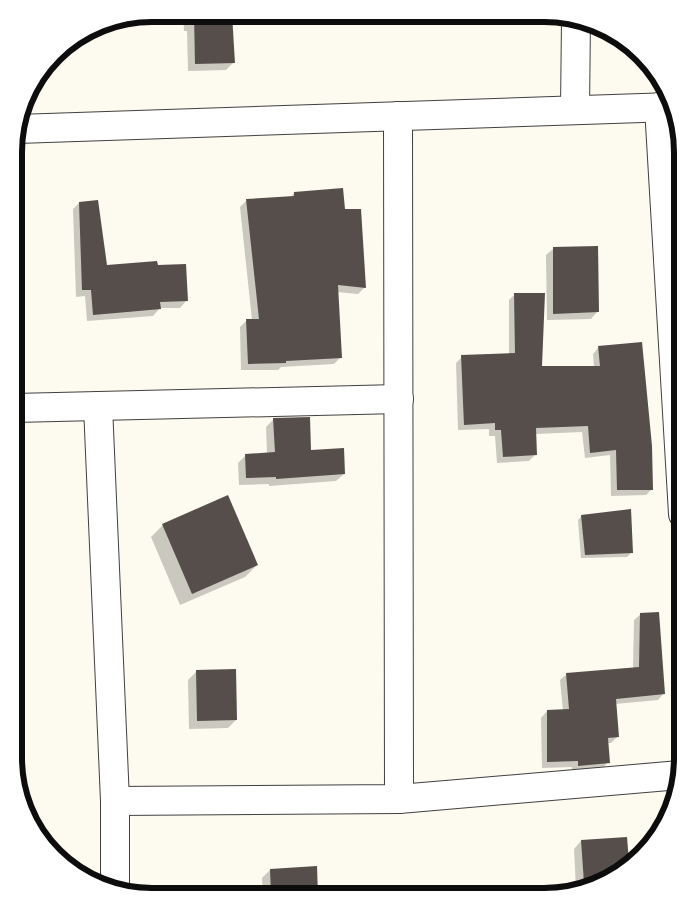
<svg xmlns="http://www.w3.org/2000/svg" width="697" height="910" font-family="'Times New Roman',serif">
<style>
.shadow{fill:#0003}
.building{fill:#554e4a}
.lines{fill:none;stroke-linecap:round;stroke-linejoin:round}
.minor-casing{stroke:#404040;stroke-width:30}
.minor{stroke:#fff;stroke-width:28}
.rim{fill:none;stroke:#0d0d0d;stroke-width:6}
</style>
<rect width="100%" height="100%" fill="#fdfaef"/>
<g class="shadow">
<path d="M 183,14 L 230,14 L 234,62 L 226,70 L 188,71 L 187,31 L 184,31 Z"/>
<path d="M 294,193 L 343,211 L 365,287 L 358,294 L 337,292 L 340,358 L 334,364 L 281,367 L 278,370 L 241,370 L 240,327 L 247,320 L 252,320 L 240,207 L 247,200 L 290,198 Z"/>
<path d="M 79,203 L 106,266 L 157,266 L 186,301 L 180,308 L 160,308 L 153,316 L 87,321 L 85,296 L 76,297 L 73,209 Z"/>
<path d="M 553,249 L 597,312 L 591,319 L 547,320 L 546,255 Z"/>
<path d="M 515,294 L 541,368 L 594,367 L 593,354 L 599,347 L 652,489 L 646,495 L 611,496 L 610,455 L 585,458 L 582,432 L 535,434 L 535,455 L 529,461 L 497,463 L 495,436 L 489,436 L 489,429 L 458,430 L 456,363 L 462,357 L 509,354 L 509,300 Z"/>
<path d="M 274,419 L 310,451 L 344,474 L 336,481 L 269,486 L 269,484 L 239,485 L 238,463 L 246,455 L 267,454 L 266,427 Z"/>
<path d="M 582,516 L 631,553 L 627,557 L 581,558 L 578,520 Z"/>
<path d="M 163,525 L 257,565 L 245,577 L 180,605 L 151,537 Z"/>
<path d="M 641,614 L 664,693 L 658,700 L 615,704 L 618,736 L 611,743 L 607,743 L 608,762 L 602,769 L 572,771 L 572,767 L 542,768 L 541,718 L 547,711 L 563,711 L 560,680 L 567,674 L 633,668 L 634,620 Z"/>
<path d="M 197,671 L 236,720 L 228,728 L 189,729 L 188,680 Z"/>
<path d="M 581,841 L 628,863 L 606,882 L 576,889 L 574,849 Z"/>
<path d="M 270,870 L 317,896 L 263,895 L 262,878 Z"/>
</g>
<g class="building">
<path d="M 194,14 L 232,14 L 235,63 L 195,64 Z"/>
<path d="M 343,188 L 345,209 L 361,209 L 366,288 L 338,285 L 342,358 L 286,361 L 286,363 L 248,364 L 246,319 L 259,319 L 246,199 L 294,196 L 294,192 Z"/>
<path d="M 98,200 L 107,265 L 157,261 L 158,265 L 186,264 L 188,301 L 160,302 L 161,309 L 93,315 L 91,290 L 82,290 L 79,202 Z"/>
<path d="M 598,246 L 599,312 L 553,314 L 553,247 Z"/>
<path d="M 514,293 L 545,293 L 542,366 L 600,366 L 598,346 L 642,342 L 652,446 L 653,490 L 617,490 L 616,450 L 590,453 L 588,426 L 536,428 L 537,455 L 503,457 L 501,430 L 495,430 L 495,423 L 464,425 L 461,355 L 515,353 Z"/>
<path d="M 310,417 L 311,450 L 344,448 L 345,474 L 276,479 L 276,477 L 246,478 L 245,454 L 275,452 L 273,418 Z"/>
<path d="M 228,495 L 258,565 L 192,594 L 162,524 Z"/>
<path d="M 631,509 L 633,553 L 585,555 L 581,515 Z"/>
<path d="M 659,612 L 665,694 L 616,699 L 619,737 L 608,738 L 610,763 L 578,766 L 578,761 L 547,762 L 547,710 L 569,709 L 566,673 L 639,667 L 640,613 Z"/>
<path d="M 236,669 L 237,720 L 197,721 L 196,670 Z"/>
<path d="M 627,837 L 629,862 L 607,881 L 584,883 L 581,840 Z"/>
<path d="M 317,866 L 318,896 L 271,895 L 270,869 Z"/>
</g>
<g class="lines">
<g class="minor-casing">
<g id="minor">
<path d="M 659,107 L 683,514"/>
<path d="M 575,110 L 576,20"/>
<path d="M 398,116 L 399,799"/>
<path d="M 17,129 L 672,107"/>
<path d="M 98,406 L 115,801 L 115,888"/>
<path d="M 14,408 L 399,399"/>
<path d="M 115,801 L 399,799 L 680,775"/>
</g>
</g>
<use href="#minor" class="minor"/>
</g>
<path d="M0 0H697V910H0ZM152 22H544A130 130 0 0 1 674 152V758A130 130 0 0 1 544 888H152A130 130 0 0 1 22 758V152A130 130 0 0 1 152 22Z" fill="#fff" fill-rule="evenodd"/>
<path class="rim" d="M152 22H544A130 130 0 0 1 674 152V758A130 130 0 0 1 544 888H152A130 130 0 0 1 22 758V152A130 130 0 0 1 152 22Z"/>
</svg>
